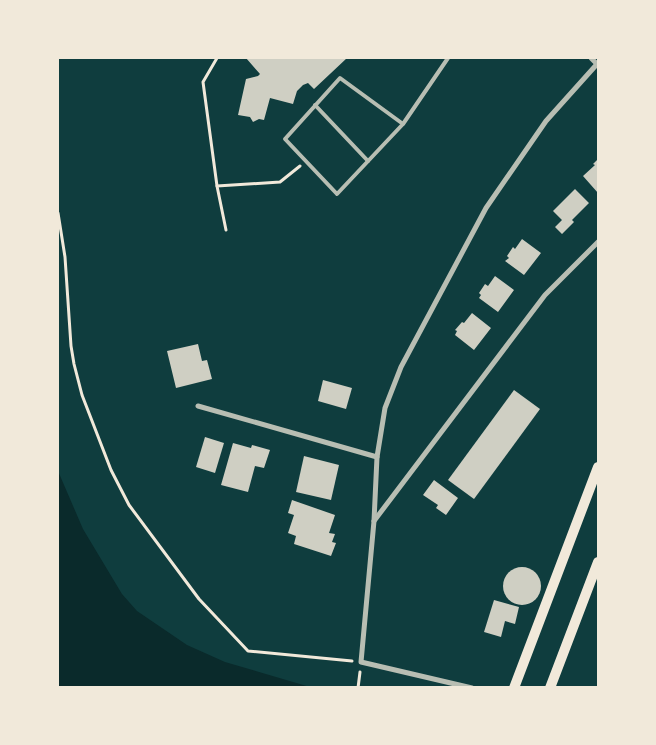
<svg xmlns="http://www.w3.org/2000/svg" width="656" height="745" font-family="Karla,sans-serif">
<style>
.water{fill:#0a2a2b}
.building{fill:#cfcfc3}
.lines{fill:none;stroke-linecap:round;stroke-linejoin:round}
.path{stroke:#f1e9da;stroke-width:3}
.service{stroke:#b8beb3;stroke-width:4}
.minor{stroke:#b8beb3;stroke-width:5}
.secondary{stroke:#f1e9da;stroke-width:10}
</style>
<rect width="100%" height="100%" fill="#0f3d3e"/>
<path class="water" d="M 58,471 L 83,529 L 122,594 L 137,611 L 187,645 L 225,662 L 310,687 L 58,687 Z"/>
<g class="building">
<path d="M 246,58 L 347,58 L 314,89 L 308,83 L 303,85 L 297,91 L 293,104 L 270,98 L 264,120 L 259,119 L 253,122 L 250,117 L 238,115 L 246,79 L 258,76 L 260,74 Z"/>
<path d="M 598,159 L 598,193 L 583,176 L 595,165 L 593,164 Z"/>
<path d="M 575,189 L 589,203 L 572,220 L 574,222 L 562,234 L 555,227 L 562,220 L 553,211 Z"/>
<path d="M 522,239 L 541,253 L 524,275 L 505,261 L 509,258 L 507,256 L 513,247 L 515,249 Z"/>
<path d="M 495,276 L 514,290 L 498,312 L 479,298 L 481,295 L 479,293 L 485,284 L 488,286 Z"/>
<path d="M 472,313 L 491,328 L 474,350 L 455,335 L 457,331 L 455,330 L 462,322 L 464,323 Z"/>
<path d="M 198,344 L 202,361 L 207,360 L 212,379 L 176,388 L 167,351 Z"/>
<path d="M 323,380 L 352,388 L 346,409 L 318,401 Z"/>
<path d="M 514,390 L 540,409 L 474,499 L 448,480 Z"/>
<path d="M 205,437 L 224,443 L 215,473 L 196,467 Z"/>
<path d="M 233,443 L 251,448 L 252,445 L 270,450 L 264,468 L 255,466 L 248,492 L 221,485 Z"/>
<path d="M 304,456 L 339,465 L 331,500 L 296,492 Z"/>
<path d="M 434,480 L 458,498 L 446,515 L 436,508 L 438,505 L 423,495 Z"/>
<path d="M 292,500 L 335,515 L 329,533 L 335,534 L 332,542 L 336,543 L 331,556 L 294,544 L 296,536 L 288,533 L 294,515 L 288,513 Z"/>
<circle cx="522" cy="586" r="19"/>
<path d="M 494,600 L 519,607 L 515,624 L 505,621 L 501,637 L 484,632 Z"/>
</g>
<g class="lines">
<g class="path">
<path d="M 217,58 L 203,82 L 217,186 L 226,230"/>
<path d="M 217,186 L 280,182 L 300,166"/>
<path d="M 58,213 L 65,257 L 71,346 L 74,364 L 82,395 L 111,470 L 129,505 L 199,599 L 248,651 L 352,661"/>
<path d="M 358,688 L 360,672"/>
</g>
<g class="service">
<path d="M 315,105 L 368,161"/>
<path d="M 403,124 L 337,194 L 285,139 L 340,78 L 403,124 L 448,58"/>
</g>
<g class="minor">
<path d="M 591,58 L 597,64"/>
<path d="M 198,406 L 377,457"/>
<path d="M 374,521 L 545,295 L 598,242"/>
<path d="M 472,688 L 361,662 L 374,521 L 377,457 L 385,408 L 401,367 L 486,208 L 546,121 L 598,63"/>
</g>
<g class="secondary">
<path d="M 514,688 L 598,467"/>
<path d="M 550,688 L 598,562"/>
</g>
</g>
<rect width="656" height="745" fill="none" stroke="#f1e9da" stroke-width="118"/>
</svg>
